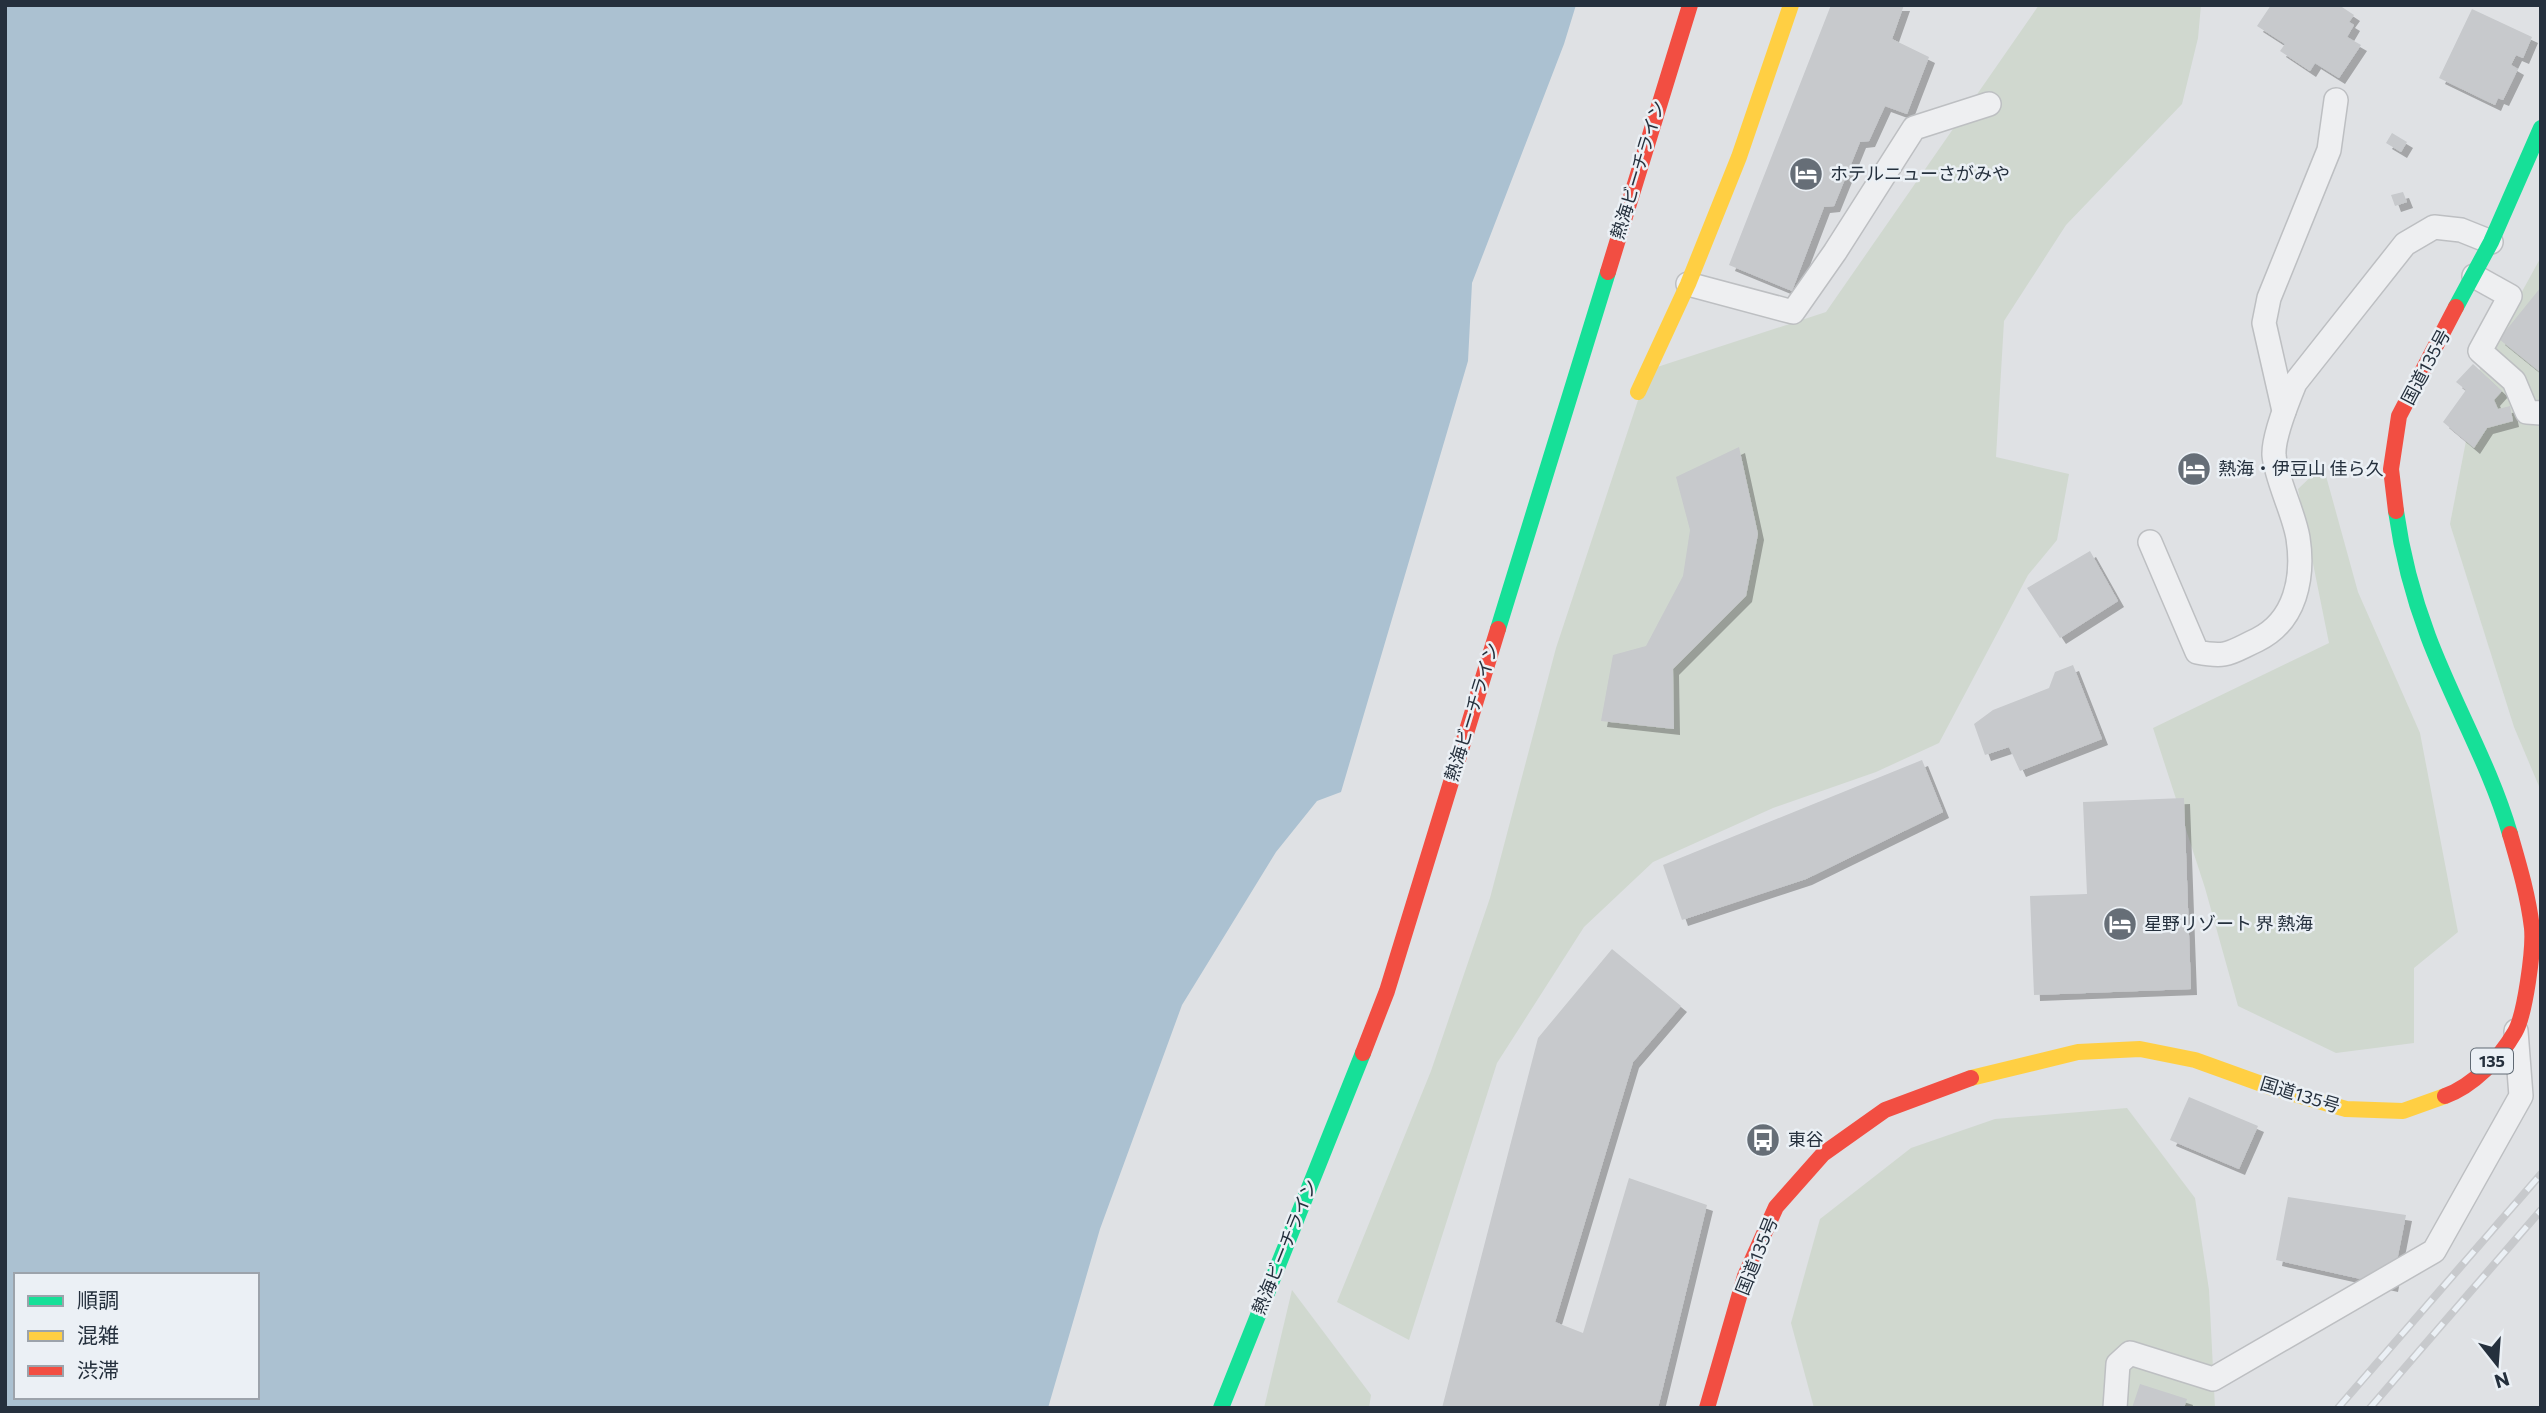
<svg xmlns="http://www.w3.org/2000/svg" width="2546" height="1413" font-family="Commissioner,'Noto Sans JP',sans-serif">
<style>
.green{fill:#d0d8cf}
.water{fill:#abc1d1;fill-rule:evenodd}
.building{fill:#c7c9cc;filter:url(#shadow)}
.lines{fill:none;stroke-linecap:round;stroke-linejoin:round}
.lane-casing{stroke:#bdbfc2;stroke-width:26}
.lane{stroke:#eeeff1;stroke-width:23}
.fast{stroke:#16e098;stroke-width:16}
.slow{stroke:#ffcf43;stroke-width:16}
.jam{stroke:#f24e42;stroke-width:16}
.rail-casing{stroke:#c7c9cc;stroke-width:8}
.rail{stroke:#ebf0f5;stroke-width:5;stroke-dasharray:16;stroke-linecap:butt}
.labels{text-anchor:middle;stroke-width:5;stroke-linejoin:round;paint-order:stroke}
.shield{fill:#ebf0f5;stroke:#606a74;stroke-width:2}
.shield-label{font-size:16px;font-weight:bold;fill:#25303d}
.street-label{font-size:18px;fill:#25303d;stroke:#ebf0f5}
.poi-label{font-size:18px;fill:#25303d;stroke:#ebf0f5;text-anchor:start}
</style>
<defs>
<filter id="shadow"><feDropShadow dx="6" dy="6" stdDeviation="0" flood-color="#0004"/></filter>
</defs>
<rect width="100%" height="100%" fill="#dfe1e4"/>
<g class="green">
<path d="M 2039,5 L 2201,5 L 2198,38 L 2182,104 L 2066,225 L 2004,321 L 1996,457 L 2069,474 L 2057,540 L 2028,575 L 1939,743 L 1876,772 L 1773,808 L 1653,862 L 1584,927 L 1497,1063 L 1409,1340 L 1337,1302 L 1431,1071 L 1490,898 L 1556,648 L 1648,370 L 1826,312 Z"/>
<path d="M 2541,257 L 2541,791 L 2514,727 L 2450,524 L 2480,368 Z"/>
<path d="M 2323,465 L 2358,592 L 2420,733 L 2458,932 L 2414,968 L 2414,1043 L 2336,1053 L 2238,1006 L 2205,888 L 2153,728 L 2329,643 L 2298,489 Z"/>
<path d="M 2127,1108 L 2195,1198 L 2209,1290 L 2215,1408 L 1814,1408 L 1791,1323 L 1820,1219 L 1911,1148 L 1995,1119 Z"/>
<path d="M 1292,1290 L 1371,1395 L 1369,1408 L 1264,1408 Z"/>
</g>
<path class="water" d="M 5,5 L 1576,5 L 1564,44 L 1472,283 L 1468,361 L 1341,792 L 1317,801 L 1276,852 L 1182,1005 L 1100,1229 L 1048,1408 L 5,1408 ZM 16,1275 L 257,1275 L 257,1397 L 16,1397 Z"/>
<g class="building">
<path d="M 1831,5 L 1904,5 L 1892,39 L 1929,57 L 1907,114 L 1885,106 L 1869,141 L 1860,142 L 1834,206 L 1824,207 L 1792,291 L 1729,265 Z"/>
<path d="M 2271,5 L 2339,5 L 2354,15 L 2349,22 L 2354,25 L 2347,37 L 2361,45 L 2339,78 L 2315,63 L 2310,71 L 2280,51 L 2285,44 L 2257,26 Z"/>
<path d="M 2472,9 L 2532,37 L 2523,58 L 2516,55 L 2511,65 L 2518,69 L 2503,100 L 2498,98 L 2495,105 L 2439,78 Z"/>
<path d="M 2392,133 L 2407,142 L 2401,152 L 2386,143 Z"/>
<path d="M 2403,192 L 2407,202 L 2395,206 L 2391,195 Z"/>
<path d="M 2541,287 L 2541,373 L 2499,339 Z"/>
<path d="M 2473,364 L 2502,391 L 2494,400 L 2498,409 L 2510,406 L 2513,421 L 2487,428 L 2474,448 L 2443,422 L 2466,390 L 2456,382 Z"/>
<path d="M 1739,447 L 1758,534 L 1746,596 L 1673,669 L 1674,729 L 1601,721 L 1613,655 L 1646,646 L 1683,576 L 1690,530 L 1676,477 Z"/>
<path d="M 2090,551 L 2118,601 L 2060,638 L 2027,588 Z"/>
<path d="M 2073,665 L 2102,739 L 2020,771 L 2009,747 L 1985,755 L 1974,724 L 1993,710 L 2049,688 L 2055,672 Z"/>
<path d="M 1922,760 L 1943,812 L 1806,879 L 1682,920 L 1663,865 Z"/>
<path d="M 2184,798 L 2191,989 L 2034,995 L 2030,896 L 2087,894 L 2083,802 Z"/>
<path d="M 1612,949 L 1681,1006 L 1633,1062 L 1555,1322 L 1583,1333 L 1629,1178 L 1707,1205 L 1658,1408 L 1442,1408 L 1538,1038 Z"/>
<path d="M 2189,1097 L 2258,1126 L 2239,1169 L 2170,1140 Z"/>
<path d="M 2288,1197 L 2406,1215 L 2392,1286 L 2276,1260 Z"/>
<path d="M 2140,1384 L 2187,1399 L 2184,1408 L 2132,1408 Z"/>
</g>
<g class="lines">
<g class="lane-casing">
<g id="lane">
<path d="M 2474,276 L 2510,296 L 2480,351 L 2514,381 L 2527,412 L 2541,413"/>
<path d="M 1688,284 L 1793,312 L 1835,252 L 1914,128 L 1989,104"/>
<path d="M 2284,411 L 2264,323 L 2269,298 L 2329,150 L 2336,100"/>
<path d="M 2150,542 L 2197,652 C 2228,658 2229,653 2257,640 C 2296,621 2304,577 2298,538 C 2294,513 2276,479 2274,455 C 2273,438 2288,400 2295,383 L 2405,244 L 2434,227 L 2461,230 L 2491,242"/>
<path d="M 2115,1408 L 2118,1364 L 2130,1353 L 2213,1379 L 2434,1251 L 2521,1096 L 2516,1031"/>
</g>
</g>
<use href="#lane" class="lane"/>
<g class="fast">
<path d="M 2456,307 L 2491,242 L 2541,128"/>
<path d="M 2396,511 C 2402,554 2413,596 2428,636 C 2453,703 2490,765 2510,834"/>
<path d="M 1498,629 L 1608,272"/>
<path d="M 1221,1408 L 1363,1053"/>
</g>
<g class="slow">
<path d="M 1638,392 L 1688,284 L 1739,157 L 1791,5"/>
<path d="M 1971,1078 L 2078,1052 L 2140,1049 L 2195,1060 L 2270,1087 L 2346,1109 L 2403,1111 L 2445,1096"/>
</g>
<g class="jam">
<path d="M 1608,272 L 1690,5"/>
<path d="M 2396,511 L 2391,469 L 2399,416 L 2456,307"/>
<path d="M 1363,1053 L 1387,991 L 1498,629"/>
<path d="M 2445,1096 C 2473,1086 2500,1058 2515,1032 C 2525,1015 2534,949 2532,928 C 2528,895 2519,865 2510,834"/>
<path d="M 1707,1408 L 1745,1276 L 1776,1207 L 1823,1154 L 1885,1110 L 1971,1078"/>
</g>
<g class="rail-casing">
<g id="rail">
<path d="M 2338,1408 L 2541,1174"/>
<path d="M 2370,1408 L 2541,1210"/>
</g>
</g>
<use href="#rail" class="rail"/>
</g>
<defs>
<g id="hotel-disc" transform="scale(1.75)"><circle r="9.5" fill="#666e77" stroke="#ebf0f5"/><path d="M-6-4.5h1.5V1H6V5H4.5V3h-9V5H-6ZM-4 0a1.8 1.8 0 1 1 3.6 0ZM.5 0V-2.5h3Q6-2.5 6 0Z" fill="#fff"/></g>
<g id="bus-disc" transform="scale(1.75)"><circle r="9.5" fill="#666e77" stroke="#ebf0f5"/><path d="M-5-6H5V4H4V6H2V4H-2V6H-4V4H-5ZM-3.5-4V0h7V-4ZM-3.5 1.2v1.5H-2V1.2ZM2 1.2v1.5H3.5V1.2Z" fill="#fff"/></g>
</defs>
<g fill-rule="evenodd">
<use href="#hotel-disc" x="1806" y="174"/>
<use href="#hotel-disc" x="2194" y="469"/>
<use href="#hotel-disc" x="2120" y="924"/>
<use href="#bus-disc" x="1763" y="1140"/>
</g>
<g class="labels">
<rect class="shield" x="2471" y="1048.5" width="42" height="25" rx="5"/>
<g class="shield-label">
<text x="2492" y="1067">135</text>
</g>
<g class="street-label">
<text transform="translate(1638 170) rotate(-73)" y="6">熱海ビーチライン</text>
<text transform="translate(2426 367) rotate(-62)" y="6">国道135号</text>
<text transform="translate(1472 712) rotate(-73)" y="6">熱海ビーチライン</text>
<text transform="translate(2300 1095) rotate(17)" y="6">国道135号</text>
<text transform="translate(1285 1247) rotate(-68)" y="6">熱海ビーチライン</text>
<text transform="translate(1757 1256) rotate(-68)" y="6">国道135号</text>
</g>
<g class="poi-label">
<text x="1830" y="180">ホテルニューさがみや</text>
<text x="2218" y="475">熱海・伊豆山 佳ら久</text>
<text x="2144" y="930">星野リゾート 界 熱海</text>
<text x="1788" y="1146">東谷</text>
</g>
</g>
<rect width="2546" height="1413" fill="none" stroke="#25303d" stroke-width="14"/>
<rect x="14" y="1273" width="245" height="126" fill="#ebf0f5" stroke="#9ca3ab" stroke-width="2"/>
<rect x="28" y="1296" width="35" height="10" fill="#16e098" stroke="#9ca3ab" stroke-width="2"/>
<text x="77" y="1308" font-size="21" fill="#25303d">順調</text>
<rect x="28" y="1331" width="35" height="10" fill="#ffcf43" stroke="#9ca3ab" stroke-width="2"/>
<text x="77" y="1343" font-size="21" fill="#25303d">混雑</text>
<rect x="28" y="1366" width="35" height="10" fill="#f24e42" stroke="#9ca3ab" stroke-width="2"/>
<text x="77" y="1378" font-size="21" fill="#25303d">渋滞</text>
<g transform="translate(2497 1364) rotate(163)" stroke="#ebf0f5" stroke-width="5" paint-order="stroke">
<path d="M0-5L12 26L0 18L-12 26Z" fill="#25303d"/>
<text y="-10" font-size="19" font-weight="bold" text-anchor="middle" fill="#25303d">N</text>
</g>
</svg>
